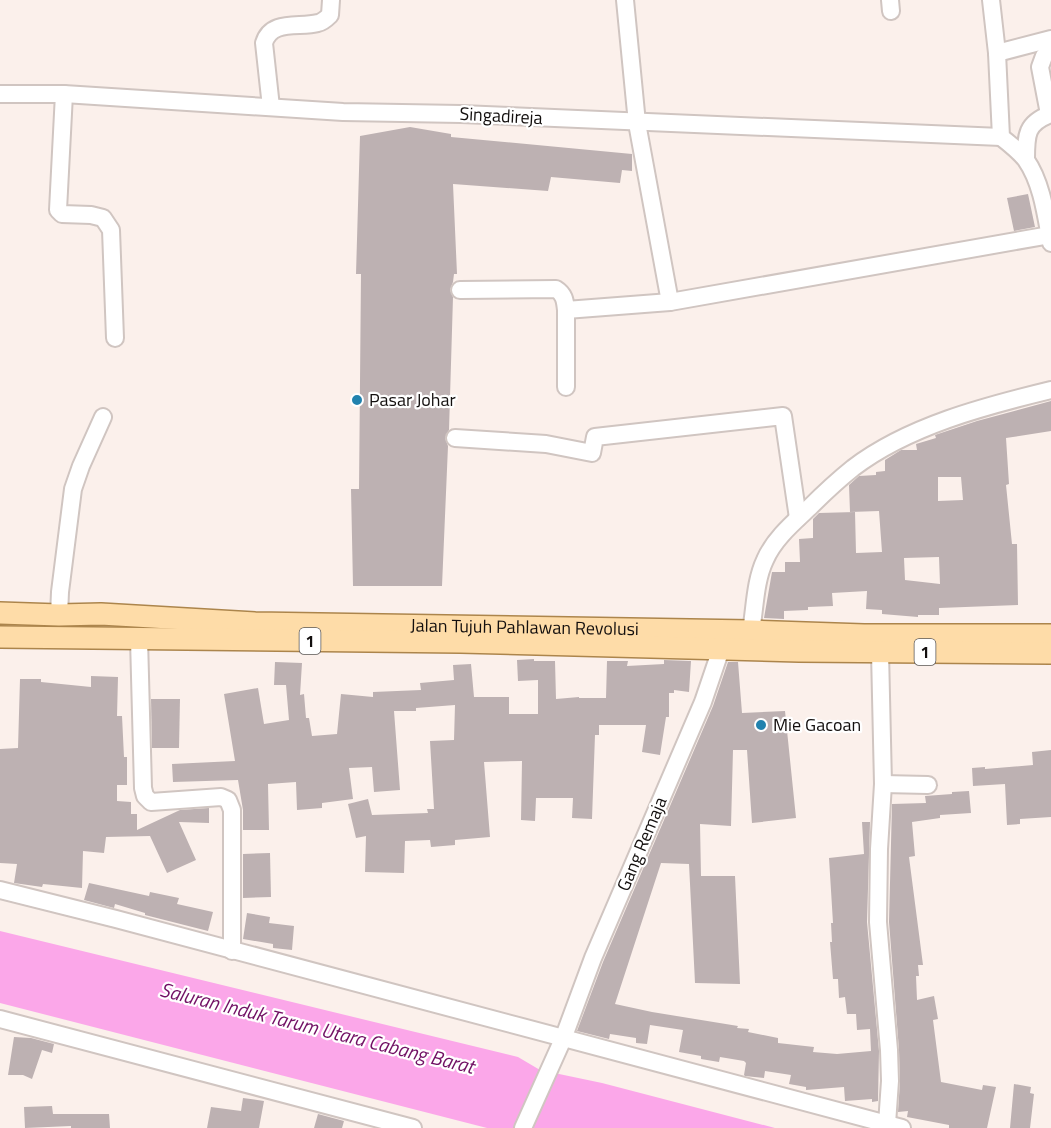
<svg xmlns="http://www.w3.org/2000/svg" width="1051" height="1128" font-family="'Titillium Web',sans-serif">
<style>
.water{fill:#fba7e9}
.building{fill:#bdb1b2;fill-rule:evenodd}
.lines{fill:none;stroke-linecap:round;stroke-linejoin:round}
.minor-casing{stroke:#d0c5c1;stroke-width:20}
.major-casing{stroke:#ac854c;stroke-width:24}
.minor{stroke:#fff;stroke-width:16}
.major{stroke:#fedca8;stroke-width:21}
.poi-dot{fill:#2182ae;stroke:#fff;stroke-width:2}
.labels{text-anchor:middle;stroke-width:4.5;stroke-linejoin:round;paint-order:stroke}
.shield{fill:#fff;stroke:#5a5756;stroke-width:1.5}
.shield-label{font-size:16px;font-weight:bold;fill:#130f0e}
.street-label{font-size:18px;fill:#130f0e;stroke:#fff}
.poi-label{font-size:18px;fill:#130f0e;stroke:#fff;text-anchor:start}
.water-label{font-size:20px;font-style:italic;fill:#711064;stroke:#fff}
</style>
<rect width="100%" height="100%" fill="#fbf0eb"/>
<path class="water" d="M 0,931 L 518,1057 L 540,1070 L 602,1083 L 775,1128 L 487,1128 L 0,1003 Z"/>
<g class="building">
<path d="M 410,127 L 451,134 L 451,137 L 632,154 L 632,171 L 622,170 L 620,183 L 551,177 L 548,191 L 453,184 L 457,274 L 454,274 L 453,282 L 450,290 L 453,297 L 449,430 L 445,438 L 448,446 L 442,586 L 353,586 L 351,489 L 359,489 L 361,274 L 356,274 L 360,136 Z"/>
<path d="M 1028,194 L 1035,227 L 1014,231 L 1007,198 Z"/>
<path d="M 1051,401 L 1051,431 L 1006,438 L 1009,484 L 1006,485 L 1012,544 L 1017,544 L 1018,605 L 939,608 L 939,615 L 918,615 L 918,617 L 882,614 L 882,610 L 866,609 L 867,591 L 832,593 L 833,606 L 808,607 L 808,610 L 784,611 L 784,619 L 764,618 L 772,572 L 785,572 L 785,562 L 800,562 L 799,539 L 813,538 L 813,519 L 819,513 L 855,512 L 856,553 L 882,552 L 879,511 L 850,512 L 849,485 L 859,476 L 876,475 L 876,472 L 885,471 L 885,460 L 901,450 L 917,450 L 916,444 L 936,438 L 935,435 L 977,421 ZM 938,477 L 961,477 L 963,500 L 938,501 ZM 939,557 L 940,584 L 905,580 L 904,558 Z"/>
<path d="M 534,659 L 534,661 L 555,661 L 556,699 L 579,697 L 579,698 L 606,698 L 607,661 L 628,661 L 627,666 L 664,664 L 664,660 L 691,661 L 689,692 L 674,690 L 674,693 L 669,693 L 669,717 L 666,717 L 660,755 L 642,752 L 646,725 L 599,725 L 599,735 L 595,735 L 592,819 L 572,818 L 573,798 L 536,798 L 535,821 L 521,820 L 522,761 L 484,762 L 490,837 L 455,840 L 455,845 L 431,847 L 430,840 L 405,841 L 404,873 L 365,872 L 366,836 L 356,838 L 348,804 L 368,799 L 372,815 L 428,813 L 427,809 L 434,809 L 430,741 L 454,740 L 455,705 L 416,708 L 416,711 L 394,711 L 400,790 L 374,792 L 372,767 L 349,768 L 353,799 L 322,803 L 322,808 L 297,810 L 296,782 L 268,784 L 269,830 L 243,830 L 243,810 L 238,780 L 173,782 L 172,764 L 235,761 L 224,694 L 258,688 L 264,724 L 289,720 L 286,685 L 274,685 L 275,662 L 302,663 L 300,695 L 304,694 L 306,718 L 309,718 L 312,736 L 337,734 L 341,694 L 373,697 L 373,692 L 421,690 L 420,683 L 454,680 L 453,665 L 471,664 L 474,697 L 509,697 L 509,714 L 538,714 L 538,680 L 518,681 L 517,660 Z"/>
<path d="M 728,662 L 738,662 L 742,713 L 785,711 L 796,818 L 752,823 L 747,750 L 733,750 L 731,826 L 700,824 L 701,876 L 735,876 L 740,984 L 695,983 L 689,864 L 661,863 L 615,1004 L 652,1012 L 738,1026 L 737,1028 L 749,1029 L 748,1032 L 778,1038 L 778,1043 L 814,1047 L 813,1052 L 837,1054 L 871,1051 L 870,1029 L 857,1030 L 856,1014 L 847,1014 L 845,997 L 839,998 L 838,979 L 833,979 L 830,942 L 832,942 L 831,923 L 833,923 L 829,858 L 864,854 L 862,822 L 870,822 L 867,922 L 879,1051 L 878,1101 L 872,1102 L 872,1099 L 845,1101 L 844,1087 L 806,1090 L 806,1087 L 789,1084 L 791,1075 L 765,1071 L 764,1078 L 745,1076 L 744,1075 L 746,1063 L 744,1061 L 720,1057 L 719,1062 L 701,1059 L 701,1056 L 679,1052 L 683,1030 L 650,1025 L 647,1044 L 636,1043 L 636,1038 L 610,1034 L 609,1039 L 577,1031 L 603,962 L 713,706 Z"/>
<path d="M 91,676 L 118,677 L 117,716 L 122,716 L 124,757 L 127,757 L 127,785 L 117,785 L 117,801 L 131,802 L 131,814 L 137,814 L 137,830 L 180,810 L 209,808 L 209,823 L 179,822 L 196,860 L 167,873 L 150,836 L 106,837 L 104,853 L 83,851 L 82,888 L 43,884 L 42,887 L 14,883 L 17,864 L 0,863 L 0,749 L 18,748 L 20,679 L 41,679 L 41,682 L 91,687 Z"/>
<path d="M 151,699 L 180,699 L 179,748 L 152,748 Z"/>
<path d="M 1051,750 L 1051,817 L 1020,819 L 1020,824 L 1007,825 L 1005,784 L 973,786 L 972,768 L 985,767 L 985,769 L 1033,765 L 1032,752 Z"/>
<path d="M 969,791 L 971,813 L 940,815 L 940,818 L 912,822 L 915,856 L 909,857 L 923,965 L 918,965 L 919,976 L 916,976 L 917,1000 L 934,996 L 938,1019 L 933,1020 L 941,1082 L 982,1090 L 983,1085 L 996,1087 L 987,1128 L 949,1128 L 949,1125 L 907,1117 L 908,1111 L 898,1112 L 900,1082 L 899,1050 L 889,922 L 892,804 L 926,803 L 925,796 L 952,794 L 952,792 Z"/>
<path d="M 270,853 L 271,897 L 243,898 L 243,854 Z"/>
<path d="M 89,883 L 149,896 L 150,892 L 179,898 L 177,904 L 213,912 L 208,931 L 145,915 L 145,913 L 115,904 L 114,908 L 84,900 Z"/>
<path d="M 247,913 L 270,917 L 269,923 L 294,926 L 292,950 L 273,948 L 273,944 L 243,939 Z"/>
<path d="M 14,1037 L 31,1038 L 54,1044 L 52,1053 L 42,1050 L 32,1079 L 23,1075 L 8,1075 Z"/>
<path d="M 1014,1084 L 1031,1087 L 1030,1093 L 1034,1094 L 1030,1128 L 1010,1128 Z"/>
<path d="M 243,1098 L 264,1101 L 259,1128 L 207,1128 L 211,1107 L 241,1111 Z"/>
<path d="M 52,1106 L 53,1114 L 109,1114 L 110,1128 L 71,1128 L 71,1126 L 25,1128 L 24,1107 Z"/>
<path d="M 318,1114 L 344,1121 L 342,1128 L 314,1128 Z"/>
</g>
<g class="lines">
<g class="minor-casing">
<g id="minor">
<path d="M 625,0 L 637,123 L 670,302"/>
<path d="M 890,0 L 891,11"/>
<path d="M 991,0 L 997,53 L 1001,137 C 1010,144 1020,152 1026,160 C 1042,183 1046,216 1051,243"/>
<path d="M 997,53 L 1051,39"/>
<path d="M 0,94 L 64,94 L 343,112 L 461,114 L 1001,137"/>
<path d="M 64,94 L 58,210 L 62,214 L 91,215 L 103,218 L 111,230 L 115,338"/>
<path d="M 271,107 L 264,43 C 271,19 299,28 318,23 C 323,22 327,18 330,15 L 331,0"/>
<path d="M 1049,114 L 1040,67 L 1044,56 L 1051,50"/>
<path d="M 1026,159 C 1026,135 1026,123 1051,114"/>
<path d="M 460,290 L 556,289 C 564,294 565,300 566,310 L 566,387"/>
<path d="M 566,310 L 670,302 L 1050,235"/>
<path d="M 455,438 L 546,444 L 592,453 L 595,437 L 783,416 L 798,518"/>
<path d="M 59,615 L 60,592 L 73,489 L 81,466 L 103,417"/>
<path d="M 751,631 C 755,608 755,581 765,560 C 774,539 793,523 809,508 C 823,494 838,480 853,468 C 908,426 985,406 1051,390"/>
<path d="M 139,639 L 143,788 L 145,796 L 151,802 L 221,797 L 228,800 L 232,810 L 232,951"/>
<path d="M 880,652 L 883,784 L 879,849 L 878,922 L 889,1050 L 890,1081 L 887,1124"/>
<path d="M 883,784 L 928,785"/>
<path d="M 0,890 L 116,919 L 902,1128"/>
<path d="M 0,1019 L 413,1128"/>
<path d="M 523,1128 L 563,1039 L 593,958 L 703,702 L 721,649"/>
</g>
</g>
<g class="major-casing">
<g id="major">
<path id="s1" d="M 0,613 L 59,615 L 101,614 L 255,623 L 751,631 L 864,635 L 1051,635"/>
<path d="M 0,637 L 460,642 L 799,651 L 1051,653"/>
</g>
</g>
<use href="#minor" class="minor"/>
<use href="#major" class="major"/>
</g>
<g class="poi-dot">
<circle cx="357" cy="400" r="6"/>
<circle cx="761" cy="725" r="6"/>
</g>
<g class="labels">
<g class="shield">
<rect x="299.5" y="628" width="21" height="26" rx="4.5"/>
<rect x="914.5" y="639" width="21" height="26" rx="4.5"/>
</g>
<g class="shield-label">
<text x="310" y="647">1</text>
<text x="925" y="658">1</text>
</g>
<g class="street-label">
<text transform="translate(501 116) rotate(3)" y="6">Singadireja</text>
<text dy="6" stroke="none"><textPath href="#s1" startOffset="525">Jalan Tujuh Pahlawan Revolusi</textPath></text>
<text transform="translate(642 844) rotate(-67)" y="6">Gang Remaja</text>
</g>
<g class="poi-label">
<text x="369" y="406">Pasar Johar</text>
<text x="773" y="731">Mie Gacoan</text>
</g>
<g class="water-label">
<text transform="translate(317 1028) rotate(14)" y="7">Saluran Induk Tarum Utara Cabang Barat</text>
</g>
</g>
</svg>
